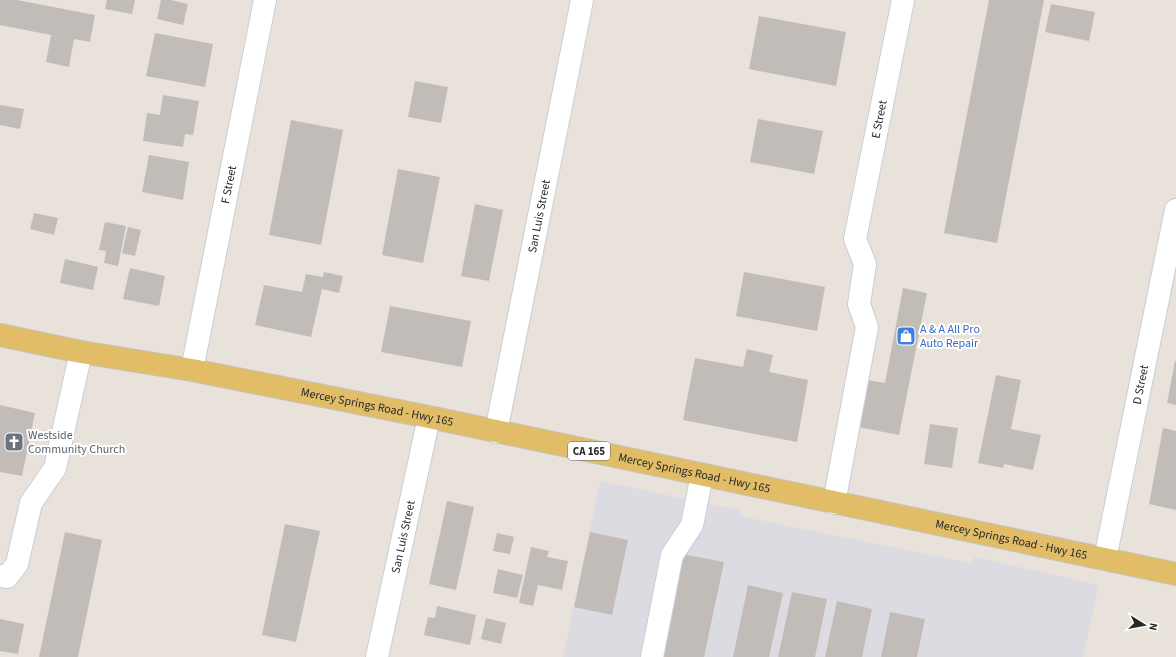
<svg xmlns="http://www.w3.org/2000/svg" width="1176" height="657" font-family="'Source Sans 3',sans-serif">
<style>
.industrial{fill:#dddbe2}
.building{fill:#c1bcb8}
.lines{fill:none;stroke-linecap:round;stroke-linejoin:round}
.minor-casing{stroke:#c9cdd8;stroke-width:24}
.major-casing{stroke:#c3c3c3;stroke-width:24}
.minor{stroke:#fff;stroke-width:22}
.major{stroke:#e1bd68;stroke-width:22}
.labels{text-anchor:middle;stroke-width:4;stroke-linejoin:round;paint-order:stroke}
.shield{fill:#fff;stroke:#686868;stroke-width:1}
.shield-label{font-size:11px;font-weight:bold;fill:#282828}
.street-label{font-size:12px;fill:#282828;stroke:#fff}
.shop-label{font-size:12px;fill:#366cbe;stroke:#fff;text-anchor:start}
.worship-label{font-size:12px;fill:#5b616d;stroke:#fff;text-anchor:start}
</style>
<rect width="100%" height="100%" fill="#e9e2db"/>
<path class="industrial" d="M 600,481 L 738,510 L 745,517 L 971,563 L 975,557 L 1099,585 L 1083,657 L 563,657 Z"/>
<g class="building">
<path d="M 0,0 L 17,0 L 95,15 L 90,42 L 74,39 L 69,67 L 46,62 L 51,35 L 0,25 Z"/>
<path d="M 107,0 L 135,0 L 132,14 L 105,9 Z"/>
<path d="M 161,0 L 171,0 L 188,4 L 183,25 L 157,19 Z"/>
<path d="M 989,0 L 1044,0 L 997,243 L 944,233 Z"/>
<path d="M 1051,4 L 1095,12 L 1089,41 L 1045,32 Z"/>
<path d="M 759,16 L 846,32 L 836,86 L 749,69 Z"/>
<path d="M 155,33 L 213,44 L 205,87 L 146,76 Z"/>
<path d="M 415,81 L 448,87 L 441,123 L 408,117 Z"/>
<path d="M 163,95 L 199,101 L 193,135 L 185,134 L 183,147 L 143,141 L 147,113 L 160,115 Z"/>
<path d="M 0,105 L 24,109 L 20,129 L 0,125 Z"/>
<path d="M 758,119 L 823,131 L 814,174 L 750,162 Z"/>
<path d="M 291,120 L 343,130 L 321,245 L 269,235 Z"/>
<path d="M 149,155 L 189,162 L 183,200 L 142,192 Z"/>
<path d="M 398,169 L 440,177 L 423,263 L 382,255 Z"/>
<path d="M 475,204 L 503,210 L 489,281 L 461,276 Z"/>
<path d="M 34,213 L 58,218 L 54,235 L 30,229 Z"/>
<path d="M 105,222 L 126,226 L 118,266 L 104,263 L 106,251 L 99,250 Z"/>
<path d="M 128,227 L 141,230 L 135,256 L 122,253 Z"/>
<path d="M 65,259 L 98,267 L 93,290 L 60,283 Z"/>
<path d="M 130,268 L 165,276 L 159,306 L 123,299 Z"/>
<path d="M 324,272 L 343,276 L 339,293 L 322,289 L 311,337 L 255,325 L 264,285 L 302,292 L 306,274 L 323,277 Z"/>
<path d="M 744,272 L 825,287 L 817,331 L 736,316 Z"/>
<path d="M 903,288 L 927,293 L 899,435 L 858,427 L 867,380 L 885,383 Z"/>
<path d="M 390,306 L 471,321 L 462,367 L 381,352 Z"/>
<path d="M 747,349 L 773,355 L 769,372 L 808,380 L 797,442 L 683,420 L 695,358 L 743,367 Z"/>
<path d="M 1175,361 L 1176,361 L 1176,405 L 1167,403 Z"/>
<path d="M 996,375 L 1021,380 L 1011,429 L 1041,435 L 1033,470 L 1004,464 L 1003,468 L 978,463 Z"/>
<path d="M 0,405 L 35,413 L 22,476 L 0,472 Z"/>
<path d="M 930,424 L 958,428 L 952,468 L 924,464 Z"/>
<path d="M 1163,428 L 1176,431 L 1176,510 L 1149,504 Z"/>
<path d="M 447,501 L 474,507 L 456,590 L 429,584 Z"/>
<path d="M 285,524 L 320,531 L 296,642 L 262,635 Z"/>
<path d="M 65,532 L 102,540 L 78,657 L 39,657 Z"/>
<path d="M 590,532 L 628,540 L 612,615 L 574,607 Z"/>
<path d="M 497,533 L 514,537 L 510,554 L 493,551 Z"/>
<path d="M 531,547 L 549,551 L 547,557 L 568,561 L 562,590 L 538,585 L 533,606 L 519,603 Z"/>
<path d="M 682,554 L 724,562 L 704,657 L 661,657 Z"/>
<path d="M 498,569 L 523,575 L 517,598 L 493,593 Z"/>
<path d="M 748,585 L 783,593 L 769,657 L 733,657 Z"/>
<path d="M 792,592 L 827,599 L 815,657 L 778,657 Z"/>
<path d="M 837,601 L 872,609 L 862,657 L 825,657 Z"/>
<path d="M 437,606 L 476,615 L 470,645 L 424,635 L 428,617 L 435,618 Z"/>
<path d="M 890,612 L 925,619 L 917,657 L 881,657 Z"/>
<path d="M 486,618 L 506,623 L 501,644 L 481,639 Z"/>
<path d="M 0,619 L 24,624 L 18,654 L 0,651 Z"/>
</g>
<g class="lines">
<g class="minor-casing">
<g id="minor">
<path id="s1" d="M 192,370 L 265,0"/>
<path id="s2" d="M 496,432 L 582,0"/>
<path id="s3" d="M 834,503 L 867,327 L 859,304 L 865,264 L 855,239 L 903,0"/>
<path id="s4" d="M 1105,559 L 1176,210"/>
<path d="M 0,576 L 7,577 L 17,564 L 31,503 L 55,468 L 81,352"/>
<path id="s5" d="M 377,657 L 429,417"/>
<path d="M 652,657 L 672,555 L 692,525 L 702,475"/>
</g>
</g>
<g class="major-casing">
<g id="major">
<path id="s6" d="M 0,335 L 81,352 L 192,370 L 429,417 L 1176,574"/>
</g>
</g>
<use href="#minor" class="minor"/>
<use href="#major" class="major"/>
</g>
<defs>
<g id="shop-square" transform="scale(1)"><rect x="-9" y="-9" width="18" height="18" rx="4" fill="#3f7fe0" stroke="#fff"/><path d="M-5-2.5h2.3a2.7 3.5 0 0 1 5.4 0H5L5.5 6h-11ZM-1.5-2.5h3a1.5 2.3 0 0 0-3 0Z" fill="#fff"/></g>
<g id="church-square" transform="scale(1)"><rect x="-9" y="-9" width="18" height="18" rx="4" fill="#6b7280" stroke="#fff"/><path d="M-1.2-6h2.4v3.5h3.3v2.4h-3.3V6h-2.4V-.1h-3.3v-2.4h3.3Z" fill="#fff"/></g>
</defs>
<g fill-rule="evenodd">
<use href="#shop-square" x="906" y="336"/>
<use href="#church-square" x="14" y="442"/>
</g>
<g class="labels">
<rect class="shield" x="568" y="442" width="42" height="18" rx="3"/>
<g class="shield-label">
<text x="589" y="455">CA 165</text>
</g>
<g class="street-label">
<text dy="4" stroke="none"><textPath href="#s3" startOffset="393">E Street</textPath></text>
<text dy="4" stroke="none"><textPath href="#s1" startOffset="189">F Street</textPath></text>
<text dy="4" stroke="none"><textPath href="#s2" startOffset="220">San Luis Street</textPath></text>
<text dy="4" stroke="none"><textPath href="#s4" startOffset="178">D Street</textPath></text>
<text dy="4" stroke="none"><textPath href="#s6" startOffset="384">Mercey Springs Road - Hwy 165</textPath></text>
<text dy="4" stroke="none"><textPath href="#s6" startOffset="708">Mercey Springs Road - Hwy 165</textPath></text>
<text dy="4" stroke="none"><textPath href="#s5" startOffset="123">San Luis Street</textPath></text>
<text dy="4" stroke="none"><textPath href="#s6" startOffset="1032">Mercey Springs Road - Hwy 165</textPath></text>
</g>
<g class="shop-label">
<text x="920" y="333">A &amp; A All Pro<tspan x="920" dy="14">Auto Repair</tspan></text>
</g>
<g class="worship-label">
<text x="28" y="439">Westside<tspan x="28" dy="14">Community Church</tspan></text>
</g>
</g>
<g transform="translate(1144 625) rotate(101)" stroke="#ffffff" stroke-width="3" paint-order="stroke">
<path d="M0-3L7 15L0 10L-7 15Z" fill="#282828"/>
<text y="-6" font-size="11" font-weight="bold" text-anchor="middle" fill="#282828">N</text>
</g>
</svg>
